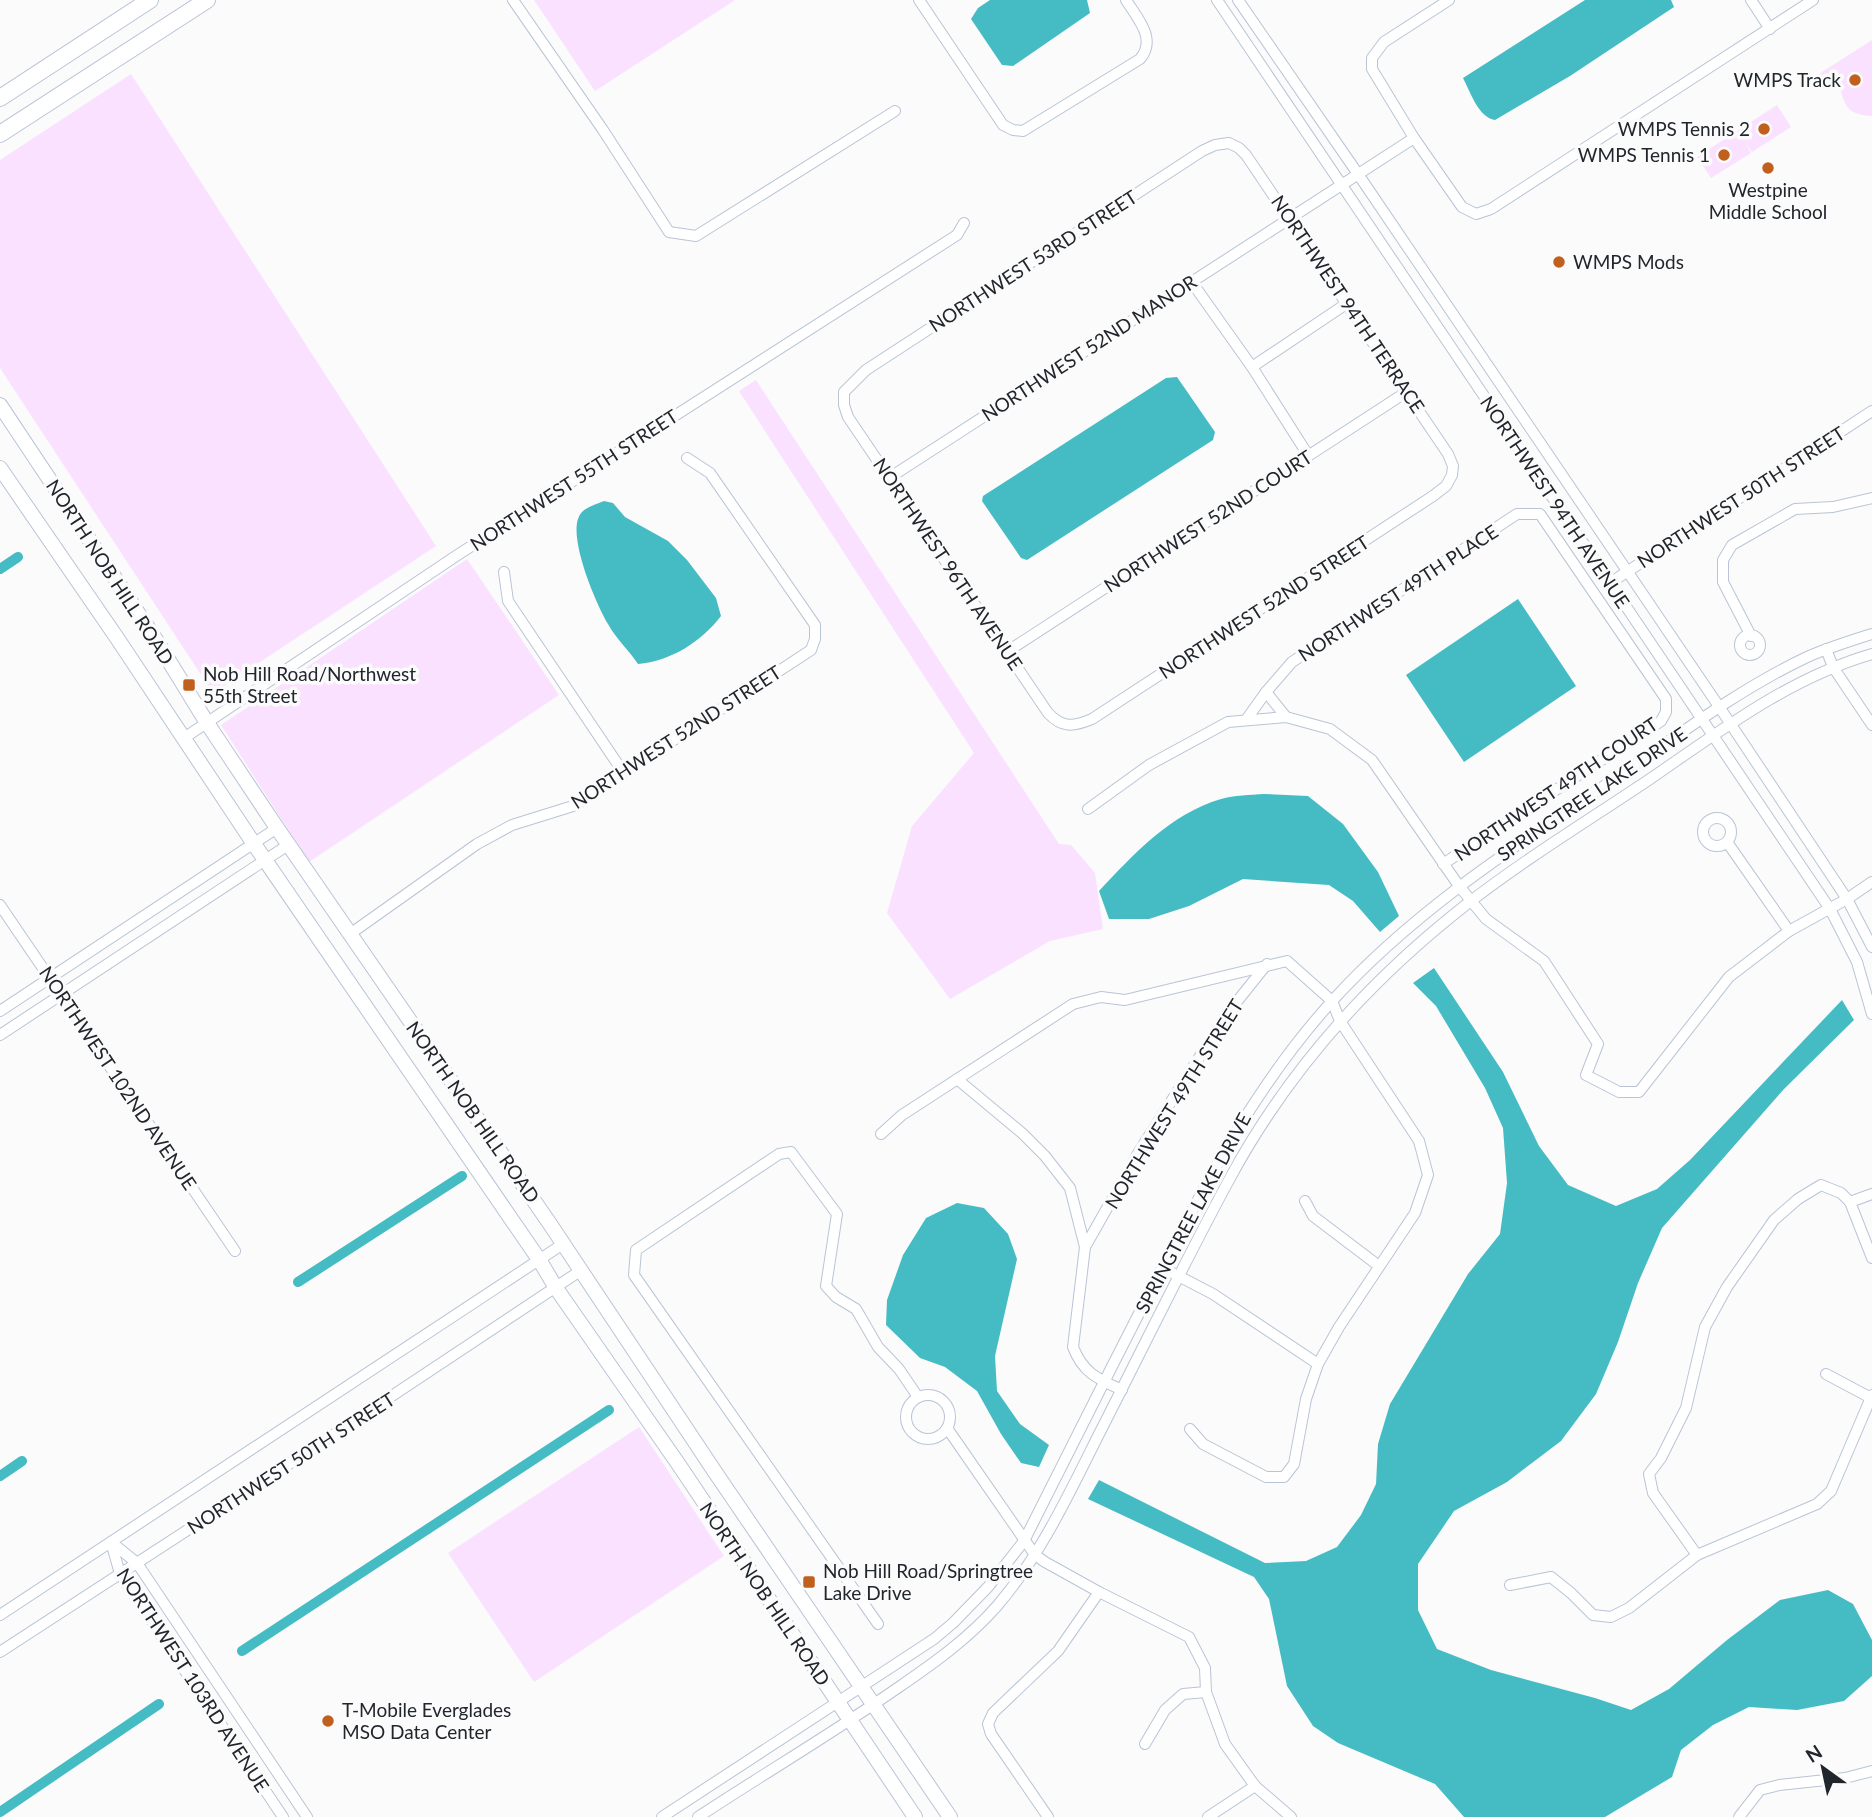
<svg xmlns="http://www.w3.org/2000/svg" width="1872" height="1817" font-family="Lato,sans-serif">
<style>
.green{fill:#fae1ff}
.water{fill:#45bcc4}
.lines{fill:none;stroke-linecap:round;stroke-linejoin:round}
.canal{stroke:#45bcc4;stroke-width:10}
.minor-casing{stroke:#b9c4d6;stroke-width:12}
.major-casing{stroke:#b9c4d6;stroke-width:16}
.highway-casing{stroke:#b9c4d6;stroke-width:18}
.minor{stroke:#fff;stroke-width:10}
.major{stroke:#fff;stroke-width:14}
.highway{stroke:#fff;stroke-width:16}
.poi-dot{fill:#c05f1e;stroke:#fbfbfb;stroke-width:2.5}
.labels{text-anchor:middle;stroke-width:7;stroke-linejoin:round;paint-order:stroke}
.poi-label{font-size:19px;fill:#21252c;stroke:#fbfbfb;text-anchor:start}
.street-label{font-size:19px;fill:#21252c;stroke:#fbfbfb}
</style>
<rect width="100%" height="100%" fill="#fbfbfb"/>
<g class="green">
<path d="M 534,0 L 735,0 L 595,91 Z"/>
<path d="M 1872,40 L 1872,116 C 1839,114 1846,99 1836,77 L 1814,91 L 1808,81 Z"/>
<path d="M 131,74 L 436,546 L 213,693 L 0,368 L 0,160 Z"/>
<path d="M 1777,105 L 1791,127 L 1752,152 L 1745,143 L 1751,153 L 1711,178 L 1697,157 Z"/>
<path d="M 756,380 L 1059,844 L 1071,845 L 1095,873 L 1103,929 L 1050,941 L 950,999 L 887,913 L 912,826 L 974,753 L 739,391 Z"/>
<path d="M 467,559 L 559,695 L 309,862 L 221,725 Z"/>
<path d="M 639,1427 L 724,1556 L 534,1682 L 448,1553 Z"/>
</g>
<g class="water">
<path d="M 990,0 L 1087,0 L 1090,13 L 1013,66 L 1002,65 L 971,19 L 978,8 Z"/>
<path d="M 1585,0 L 1671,0 L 1674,7 L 1570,76 L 1495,120 C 1478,117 1471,93 1463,78 Z"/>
<path d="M 1177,377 L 1215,432 L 1213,440 L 1027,560 L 1021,558 L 982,501 L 983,496 L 1166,378 Z"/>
<path d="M 604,501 L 613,503 L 625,517 L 668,541 L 687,560 L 716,598 L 721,616 C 701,642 671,661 638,664 C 629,650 616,639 608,624 C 596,604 570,542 578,519 C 581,508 594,505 604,501 Z"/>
<path d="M 1518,599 L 1576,686 L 1464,762 L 1406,675 Z"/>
<path d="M 1264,794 L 1308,796 L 1343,824 L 1378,872 L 1399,916 L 1380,932 L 1353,901 L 1329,885 L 1243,879 L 1189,906 L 1149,919 L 1109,919 L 1099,891 C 1134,854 1170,814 1221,799 C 1234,795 1250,795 1264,794 Z"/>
<path d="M 1434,968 L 1503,1072 L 1539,1146 L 1568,1185 L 1616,1206 L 1657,1189 L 1690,1160 L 1842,1000 L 1854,1020 L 1784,1089 L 1662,1228 L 1638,1283 L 1618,1342 L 1596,1394 L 1561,1441 L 1507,1482 L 1454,1511 L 1418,1564 L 1418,1610 L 1437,1649 L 1491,1670 L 1595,1698 L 1631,1710 L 1669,1689 L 1727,1640 L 1780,1600 L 1828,1590 L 1853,1604 L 1872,1640 L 1872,1676 L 1844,1701 L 1797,1710 L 1749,1707 L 1713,1725 L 1681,1750 L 1672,1777 L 1605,1817 L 1464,1817 L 1435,1784 L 1338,1743 L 1313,1726 L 1287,1686 L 1269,1599 L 1254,1577 L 1088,1499 L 1099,1480 L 1265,1563 L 1306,1561 L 1337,1547 L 1361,1515 L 1376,1484 L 1378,1444 L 1390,1404 L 1468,1274 L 1500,1234 L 1507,1183 L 1503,1128 L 1485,1088 L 1436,1006 L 1413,983 Z"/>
<path d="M 957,1203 L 984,1208 L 1008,1234 L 1017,1259 L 995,1356 L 997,1391 L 1020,1424 L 1049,1445 L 1039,1467 L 1021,1463 L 1001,1434 L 977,1391 L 945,1367 L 920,1358 L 886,1325 L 887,1300 L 903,1255 L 926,1218 Z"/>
</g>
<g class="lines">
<g class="canal">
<path d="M 0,569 L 18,557"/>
<path d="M 298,1282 L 462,1176"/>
<path d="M 0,1476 L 22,1461"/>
<path d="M 242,1651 L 609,1410"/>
<path d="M 0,1812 L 159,1704"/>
</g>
<g class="minor-casing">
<g id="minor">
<path d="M 513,0 L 603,130 L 669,232 L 696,236 L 895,111"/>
<path d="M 919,0 L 1003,125 L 1013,130 L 1023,131 L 1140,59 C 1157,39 1138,19 1126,0"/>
<path d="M 1217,0 L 1830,909 L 1857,962 L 1872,1014"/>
<path d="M 1238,0 L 1358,174 L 1720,708 L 1847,899 L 1872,947"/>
<path d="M 1449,0 L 1384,42 L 1372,58 L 1372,69 L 1414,138 L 1462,207 L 1476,214 L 1491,209 L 1813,0"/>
<path d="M 1751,0 L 1770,29"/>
<path d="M 1229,143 L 1239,148 L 1246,155 L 1448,454 L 1453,466 L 1452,475 L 1446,486 L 1433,496 L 1092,719 C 1073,727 1062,728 1048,713 L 848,417 L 844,405 L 844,392 L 866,370 L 1202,151 L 1215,145 Z"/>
<path d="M 1191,281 L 1252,367 L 1308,455"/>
<path d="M 1252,367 L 1346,304"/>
<path d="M 889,478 L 1414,138"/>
<path d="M 504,572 L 508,601 L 623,772"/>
<path d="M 1610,583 L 1872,411"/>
<circle cx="1750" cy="645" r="10"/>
<path d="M 1751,636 L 1723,582 L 1723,560 L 1732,545 L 1795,509 L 1833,507 L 1872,498"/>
<path d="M 1826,649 L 1833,667 L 1872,725"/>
<path d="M 1008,651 L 1408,391"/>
<path d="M 1286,717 L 1266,692 L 1292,662 L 1517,514 L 1540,514 L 1666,699 L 1666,712 L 1661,721 L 1443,864"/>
<path d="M 1246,720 L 1266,692"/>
<path d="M 184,738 L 459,554 L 957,235 L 964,223"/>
<path d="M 1088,809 L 1149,765 L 1228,722 L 1286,717 L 1330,729 L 1372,760 L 1459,886 L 1486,919 L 1544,961 L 1598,1044 L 1586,1075 L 1619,1092 L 1639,1092 L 1729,977 L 1789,931 L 1847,899 L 1872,882"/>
<circle cx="1717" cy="832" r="14"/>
<path d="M 1727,842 L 1789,931"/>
<path d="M 0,905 L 235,1251"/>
<path d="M 350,934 L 477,844 L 512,825 L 573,806 L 811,650 L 815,639 L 815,625 L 710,473 L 687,458"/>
<path d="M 0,1011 L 277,828"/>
<path d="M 0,1035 L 288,845"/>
<path d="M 957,1079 L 1022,1133 L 1045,1156 L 1070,1188 L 1085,1247 L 1073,1347 C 1083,1373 1098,1379 1122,1390"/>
<path d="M 881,1134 L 902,1115 L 1073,1004 L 1101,997 L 1125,1000 L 1287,961 L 1332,1001 L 1340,1021 L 1419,1141 L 1428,1175 L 1415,1213 L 1339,1327 L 1318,1364 L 1306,1399 L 1294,1464 L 1284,1477 L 1266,1477 L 1203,1444 L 1190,1429"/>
<path d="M 1305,1201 L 1313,1216 L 1379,1266"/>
<path d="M 1850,1202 L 1872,1194"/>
<path d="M 1085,1247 L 1140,1150 L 1227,1014 L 1267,964"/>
<path d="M 1163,1268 L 1213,1294 L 1318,1364"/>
<path d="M 1826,1374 L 1871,1398"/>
<circle cx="928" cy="1417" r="22"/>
<path d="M 947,1428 L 1035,1555 L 1045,1562 L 1099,1592 L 1189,1637 L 1205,1668 L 1206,1692 L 1225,1744 L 1255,1786 L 1291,1817"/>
<path d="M 111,1542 L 137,1563 L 307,1817"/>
<path d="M 111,1542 L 120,1574 L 283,1817"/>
<path d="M 1697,1555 L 1653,1493 L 1649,1474 L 1661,1458 L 1686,1408 L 1705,1327 L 1727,1287 L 1774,1220 L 1798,1199 L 1821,1185 L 1841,1193 L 1850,1202 L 1872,1258"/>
<path d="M 1510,1585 L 1551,1577 L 1571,1593 L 1593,1615 L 1611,1617 L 1629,1608 L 1697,1555 L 1817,1504 L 1831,1491 L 1872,1395"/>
<path d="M 0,1615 L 563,1244"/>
<path d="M 878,1624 L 634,1275 L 636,1250 L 779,1154 L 791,1152 L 837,1214 L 826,1286 L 836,1297 L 856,1309 L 878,1347 L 899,1369 L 918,1397"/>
<path d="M 0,1652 L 312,1449 L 580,1271"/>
<path d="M 1145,1744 L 1165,1710 L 1183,1694 L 1206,1692"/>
<path d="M 662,1817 L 934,1639 L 953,1623 L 988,1587 L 1024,1541 C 1067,1455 1111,1368 1155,1282 C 1207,1180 1255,1086 1333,1000 C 1413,912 1512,848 1610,782 C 1673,739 1736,691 1805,658 C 1827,648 1850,641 1872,634"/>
<path d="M 698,1817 C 765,1773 833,1733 899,1687 C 934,1663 969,1638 997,1606 C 1040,1556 1068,1496 1097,1438 C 1141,1352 1183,1265 1229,1180 C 1287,1072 1371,979 1467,904 C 1525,859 1589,820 1650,779 C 1720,731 1789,678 1872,654"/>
<path d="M 1048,1817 L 991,1734 L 988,1724 L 993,1713 L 1058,1651 L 1099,1592"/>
<path d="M 1208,1817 L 1255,1786"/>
<path d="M 1739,1817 L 1760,1790 L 1779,1785 L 1845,1778 L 1872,1771"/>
</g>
</g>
<g class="major-casing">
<g id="major">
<path d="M 0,405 L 158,643 L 207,723 L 277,828 L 550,1224 L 715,1472 L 950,1817"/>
<path d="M 0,468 L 117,638 L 254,844 L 540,1261 L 556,1288 L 679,1465 L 915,1817"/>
</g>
</g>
<g class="highway-casing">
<g id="highway">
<path d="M 0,98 L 150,0"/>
<path d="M 0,134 L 207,0"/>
</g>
</g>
<use href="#minor" class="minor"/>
<use href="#major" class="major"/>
<use href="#highway" class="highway"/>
</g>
<g class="poi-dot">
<circle cx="1855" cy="80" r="7"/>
<circle cx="1764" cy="129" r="7"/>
<circle cx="1724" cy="155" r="7"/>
<circle cx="1768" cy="168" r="7"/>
<circle cx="1559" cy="262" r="7"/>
<rect x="182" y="678" width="14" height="14" rx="3.5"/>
<rect x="802" y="1575" width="14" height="14" rx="3.5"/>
<circle cx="328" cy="1721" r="7"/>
</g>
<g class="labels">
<g class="poi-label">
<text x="1841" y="87" text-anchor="end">WMPS Track</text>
<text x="1750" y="136" text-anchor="end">WMPS Tennis 2</text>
<text x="1710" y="162" text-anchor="end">WMPS Tennis 1</text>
<text x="1768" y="197" text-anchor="middle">Westpine<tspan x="1768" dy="22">Middle School</tspan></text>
<text x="1573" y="269">WMPS Mods</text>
<text x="203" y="681">Nob Hill Road/Northwest<tspan x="203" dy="22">55th Street</tspan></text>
<text x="823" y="1578">Nob Hill Road/Springtree<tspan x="823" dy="22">Lake Drive</tspan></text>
<text x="342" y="1717">T-Mobile Everglades<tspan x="342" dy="22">MSO Data Center</tspan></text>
</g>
<g class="street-label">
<text transform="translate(1033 261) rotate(-33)" y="7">NORTHWEST 53RD STREET</text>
<text transform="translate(1348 304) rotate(56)" y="7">NORTHWEST 94TH TERRACE</text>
<text transform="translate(1089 348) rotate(-33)" y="7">NORTHWEST 52ND MANOR</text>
<text transform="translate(574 480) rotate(-33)" y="7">NORTHWEST 55TH STREET</text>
<text transform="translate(1741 497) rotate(-33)" y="7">NORTHWEST 50TH STREET</text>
<text transform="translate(1555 502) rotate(56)" y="7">NORTHWEST 94TH AVENUE</text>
<text transform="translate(1208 521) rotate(-33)" y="7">NORTHWEST 52ND COURT</text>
<text transform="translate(948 564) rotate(56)" y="7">NORTHWEST 96TH AVENUE</text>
<text transform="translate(110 572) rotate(57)" y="7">NORTH NOB HILL ROAD</text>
<text transform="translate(1398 593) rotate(-33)" y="7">NORTHWEST 49TH PLACE</text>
<text transform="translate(1264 607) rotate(-33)" y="7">NORTHWEST 52ND STREET</text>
<text transform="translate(676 737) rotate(-33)" y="7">NORTHWEST 52ND STREET</text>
<text transform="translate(1556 789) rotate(-34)" y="7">NORTHWEST 49TH COURT</text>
<text transform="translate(1592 794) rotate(-34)" y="7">SPRINGTREE LAKE DRIVE</text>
<text transform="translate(118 1078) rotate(56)" y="7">NORTHWEST 102ND AVENUE</text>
<text transform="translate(1174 1104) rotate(-58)" y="7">NORTHWEST 49TH STREET</text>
<text transform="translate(473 1112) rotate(55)" y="7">NORTH NOB HILL ROAD</text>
<text transform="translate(1193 1213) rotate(-62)" y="7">SPRINGTREE LAKE DRIVE</text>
<text transform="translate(291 1463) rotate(-33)" y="7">NORTHWEST 50TH STREET</text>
<text transform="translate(765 1594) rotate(56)" y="7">NORTH NOB HILL ROAD</text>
<text transform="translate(193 1680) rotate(57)" y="7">NORTHWEST 103RD AVENUE</text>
</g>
</g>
<g transform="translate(1823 1768) rotate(327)" stroke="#fbfbfb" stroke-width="5" paint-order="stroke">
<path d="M0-5L12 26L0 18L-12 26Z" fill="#21252c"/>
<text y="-10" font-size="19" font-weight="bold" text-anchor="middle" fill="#21252c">N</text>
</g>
</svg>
